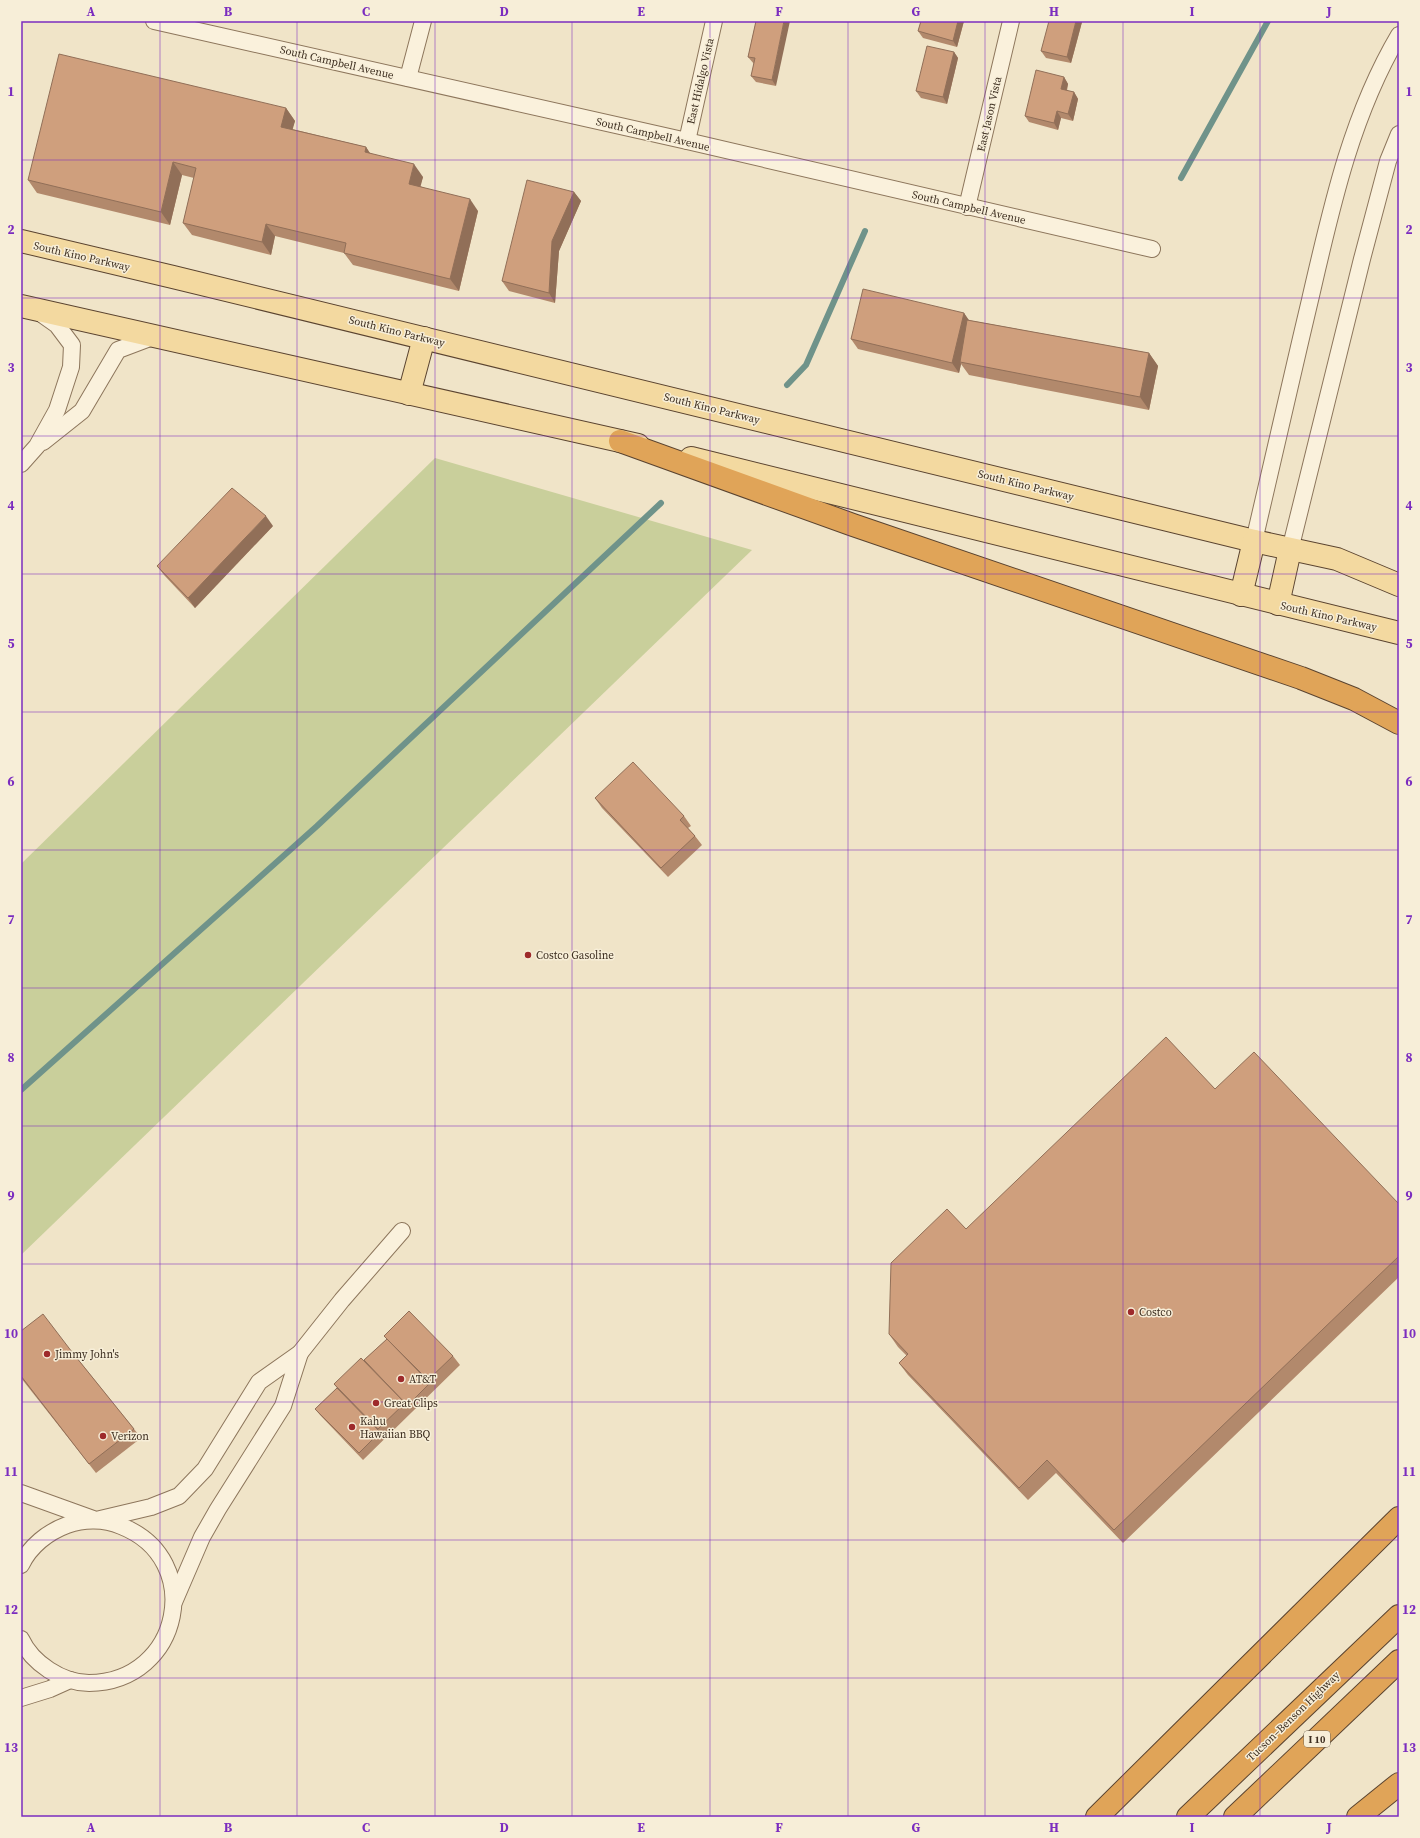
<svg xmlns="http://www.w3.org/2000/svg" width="1420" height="1838" font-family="'Source Serif 4',serif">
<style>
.green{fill:#c9cf9b}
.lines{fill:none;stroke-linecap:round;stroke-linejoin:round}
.stream{stroke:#6f938a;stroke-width:6}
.street-casing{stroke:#8d765c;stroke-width:18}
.primary-casing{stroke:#5b4430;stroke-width:24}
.highway-casing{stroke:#5b4430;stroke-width:24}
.street{stroke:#faf1dc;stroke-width:16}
.primary{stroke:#f3d9a0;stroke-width:22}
.highway{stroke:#e0a458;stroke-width:22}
.wall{fill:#b2896c}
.shaded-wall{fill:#916f58}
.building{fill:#cf9f7d;stroke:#916f58}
.grid{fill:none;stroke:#7b2cbf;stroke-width:1;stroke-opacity:0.55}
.poi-dot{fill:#9e2a2b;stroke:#f7eed8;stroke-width:1.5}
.labels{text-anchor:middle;stroke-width:3;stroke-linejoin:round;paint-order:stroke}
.shield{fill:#f7eed8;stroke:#756857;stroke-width:1}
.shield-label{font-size:10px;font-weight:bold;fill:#3d2e20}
.street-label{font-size:11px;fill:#3d2e20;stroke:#f7eed8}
.poi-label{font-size:11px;fill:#3d2e20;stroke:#f7eed8;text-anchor:start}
.neatline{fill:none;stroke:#7b2cbf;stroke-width:1.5}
.grid-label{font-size:13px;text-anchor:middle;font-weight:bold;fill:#7b2cbf}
</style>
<rect width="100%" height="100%" fill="#f0e4c8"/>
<path class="green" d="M 435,458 L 752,550 L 21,1255 L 21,864 Z"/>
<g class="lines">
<g class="stream">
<path d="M 1181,178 L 1268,21"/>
<path d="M 787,385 L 806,365 L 865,231"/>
<path d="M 21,1090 L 317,826 L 661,503"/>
</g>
<g class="street-casing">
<g id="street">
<path d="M 154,21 L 687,141 L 1152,249"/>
<path d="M 408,78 L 423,21"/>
<path d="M 687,141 L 714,21"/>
<path d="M 967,207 L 1011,21"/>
<path d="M 43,442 L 82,411 L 118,350 L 155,336"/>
<path d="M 21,464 L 37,446 L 57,410 L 71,367 L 72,345 L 57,325 L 40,313"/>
<path d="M 1254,541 C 1273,460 1291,380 1310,300 C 1331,209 1351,116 1399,35"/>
<path d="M 1290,550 L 1362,259 L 1388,161 L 1399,134"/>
<path d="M 21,1493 L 96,1520 L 151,1507 L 179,1496 L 205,1469 L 259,1382 L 300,1353 L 342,1300 L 402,1231"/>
<path d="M 21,1565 C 30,1546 48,1532 67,1525 C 84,1519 104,1519 121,1526 C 206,1559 182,1682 89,1683 C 62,1683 32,1663 21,1639"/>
<path d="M 174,1602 L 202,1537 L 218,1509 L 283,1406 L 300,1353"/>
<path d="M 21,1698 L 50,1689 L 70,1680"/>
</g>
</g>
<g class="primary-casing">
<g id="primary">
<path d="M 21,241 L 173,277 L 1254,541 L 1337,559 L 1399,585"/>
<path d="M 21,306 L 638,445"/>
<path d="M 409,394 L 424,338"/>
<path d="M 691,458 L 1399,633"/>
<path d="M 1241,595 L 1254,541"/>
<path d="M 1278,604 L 1290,550"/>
</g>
</g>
<g class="highway-casing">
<g id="highway">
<path d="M 620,441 L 853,525 L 1301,678 L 1354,699 L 1399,723"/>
<path d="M 1097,1817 L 1399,1518"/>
<path d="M 1188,1817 L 1399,1616"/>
<path d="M 1235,1817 L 1399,1661"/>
<path d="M 1358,1817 L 1399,1784"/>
</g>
</g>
<use href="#street" class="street"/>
<use href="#primary" class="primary"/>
<use href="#highway" class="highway"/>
</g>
<g class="wall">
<path d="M 756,21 L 776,86 L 756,82 L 751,76 L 754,64 L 748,57 Z"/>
<path d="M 921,21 L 964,21 L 957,47 L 923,38 L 918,31 Z"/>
<path d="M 1082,22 L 1071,63 L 1046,58 L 1041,51 Z"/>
<path d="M 954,52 L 958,58 L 947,104 L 921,98 L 916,91 Z"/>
<path d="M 1064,77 L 1068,84 L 1067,91 L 1074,92 L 1078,99 L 1073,121 L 1061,118 L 1058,130 L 1029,122 L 1025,116 Z"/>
<path d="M 286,108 L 295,121 L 292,129 L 366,147 L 370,153 L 423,177 L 420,186 L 478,211 L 459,291 L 353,265 L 344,253 L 275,236 L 271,255 L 192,235 L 183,223 L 194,178 L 182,175 L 170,225 L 37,193 L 28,180 Z"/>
<path d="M 574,192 L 581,201 L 559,251 L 555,303 L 509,291 L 502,281 Z"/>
<path d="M 964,313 L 968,320 L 1149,353 L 1158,366 L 1149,410 L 969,375 L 961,364 L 959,373 L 858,349 L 851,339 Z"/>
<path d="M 273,526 L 195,608 L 164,575 L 157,566 Z"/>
<path d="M 595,798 L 684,816 L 691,826 L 688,828 L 695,836 L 702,845 L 668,877 L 602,808 Z"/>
<path d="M 1215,1089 L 1399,1204 L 1399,1277 L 1123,1543 L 1056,1473 L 1028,1500 L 908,1375 L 899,1363 L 907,1356 L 898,1347 L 889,1334 L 966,1229 Z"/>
<path d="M 21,1331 L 72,1352 L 134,1429 L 141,1438 L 96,1473 L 21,1378 Z"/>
<path d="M 384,1336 L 453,1356 L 460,1365 L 363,1460 L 320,1415 L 315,1409 L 337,1388 L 334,1384 L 364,1360 L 387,1339 Z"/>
</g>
<g class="shaded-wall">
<path d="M 784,21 L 790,21 L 776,86 L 772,80 Z"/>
<path d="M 958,21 L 964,21 L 957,47 L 953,41 Z"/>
<path d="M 1076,21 L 1081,21 L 1082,22 L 1071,63 L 1067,57 Z"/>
<path d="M 954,52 L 958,58 L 947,104 L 943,97 Z"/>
<path d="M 1064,77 L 1068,84 L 1065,96 L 1061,89 Z"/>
<path d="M 1074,92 L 1078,99 L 1073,121 L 1068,114 Z"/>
<path d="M 286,108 L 295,121 L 290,139 L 281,127 Z"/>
<path d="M 1057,111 L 1061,118 L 1058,130 L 1054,123 Z"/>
<path d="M 366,147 L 374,160 L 365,152 Z"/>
<path d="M 173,162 L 182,175 L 170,225 L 161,212 Z"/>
<path d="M 414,164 L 423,177 L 418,196 L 409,184 Z"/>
<path d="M 574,192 L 581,201 L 559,251 L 555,303 L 549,293 L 552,241 Z"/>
<path d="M 470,199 L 478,211 L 459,291 L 450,279 Z"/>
<path d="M 266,224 L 275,236 L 271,255 L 262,242 Z"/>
<path d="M 964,313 L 971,323 L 960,362 L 961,364 L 959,373 L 952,363 Z"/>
<path d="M 1149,353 L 1158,366 L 1149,410 L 1140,397 Z"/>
<path d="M 266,516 L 273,526 L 195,608 L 188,598 Z"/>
</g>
<g class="building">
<path d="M 756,21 L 784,21 L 772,80 L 751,76 L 755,58 L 748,57 Z"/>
<path d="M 921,21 L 958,21 L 953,41 L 918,31 Z"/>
<path d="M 1049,21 L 1076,21 L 1067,57 L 1041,51 Z"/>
<path d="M 927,46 L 954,52 L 943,97 L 916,91 Z"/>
<path d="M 59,54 L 286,108 L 281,127 L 366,147 L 365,152 L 414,164 L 409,184 L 470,199 L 450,279 L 344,253 L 346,243 L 266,224 L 262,242 L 183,223 L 196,168 L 173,162 L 161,212 L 28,180 Z"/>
<path d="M 1036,70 L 1064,77 L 1061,89 L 1074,92 L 1068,114 L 1057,111 L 1054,123 L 1025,116 Z"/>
<path d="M 527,180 L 574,192 L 552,241 L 549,293 L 502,281 Z"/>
<path d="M 863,289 L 964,313 L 952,363 L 851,339 Z"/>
<path d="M 967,320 L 1149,353 L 1140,397 L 960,362 Z"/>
<path d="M 232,488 L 266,516 L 188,598 L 157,566 Z"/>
<path d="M 633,762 L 684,816 L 680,820 L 695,836 L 661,868 L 595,798 Z"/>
<path d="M 1166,1037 L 1215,1089 L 1254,1052 L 1399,1204 L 1399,1256 L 1114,1530 L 1047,1460 L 1019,1488 L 899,1363 L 908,1354 L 889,1334 L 891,1263 L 947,1209 L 966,1229 Z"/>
<path d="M 409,1311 L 453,1356 L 428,1380 L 384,1336 Z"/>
<path d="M 43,1314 L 72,1352 L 134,1429 L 89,1464 L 21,1376 L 21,1331 Z"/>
<path d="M 387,1339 L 430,1383 L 407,1406 L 405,1403 L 364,1360 Z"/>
<path d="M 361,1358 L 405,1403 L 378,1429 L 334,1384 Z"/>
<path d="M 337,1388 L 380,1432 L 359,1453 L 315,1409 Z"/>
</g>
<path class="grid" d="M 160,21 L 160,1817M 297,21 L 297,1817M 435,21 L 435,1817M 572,21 L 572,1817M 710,21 L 710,1817M 848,21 L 848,1817M 985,21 L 985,1817M 1123,21 L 1123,1817M 1260,21 L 1260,1817M 21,160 L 1399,160M 21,298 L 1399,298M 21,436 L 1399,436M 21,574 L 1399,574M 21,712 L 1399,712M 21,850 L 1399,850M 21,988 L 1399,988M 21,1126 L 1399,1126M 21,1264 L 1399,1264M 21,1402 L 1399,1402M 21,1540 L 1399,1540M 21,1678 L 1399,1678"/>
<g class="poi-dot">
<circle cx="528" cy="955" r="4"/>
<circle cx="1131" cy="1312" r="4"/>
<circle cx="47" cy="1354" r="4"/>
<circle cx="401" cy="1379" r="4"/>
<circle cx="376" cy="1403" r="4"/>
<circle cx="352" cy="1427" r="4"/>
<circle cx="103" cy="1436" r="4"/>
</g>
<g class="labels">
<rect class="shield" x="1304" y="1731" width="26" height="16" rx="3"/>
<g class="shield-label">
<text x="1317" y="1743">I 10</text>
</g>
<g class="street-label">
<text transform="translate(337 62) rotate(13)" y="4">South Campbell Avenue</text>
<text transform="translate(700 81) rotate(-77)" y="4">East Hidalgo Vista</text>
<text transform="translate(989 114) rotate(-77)" y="4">East Jason Vista</text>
<text transform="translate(653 134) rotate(13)" y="4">South Campbell Avenue</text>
<text transform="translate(969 207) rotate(13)" y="4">South Campbell Avenue</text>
<text transform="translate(82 256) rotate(13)" y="4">South Kino Parkway</text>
<text transform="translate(397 331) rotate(14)" y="4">South Kino Parkway</text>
<text transform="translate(712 408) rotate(14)" y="4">South Kino Parkway</text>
<text transform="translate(1026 485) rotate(14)" y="4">South Kino Parkway</text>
<text transform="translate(1329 616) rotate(13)" y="4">South Kino Parkway</text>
<text transform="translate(1293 1716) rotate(-44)" y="4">Tucson–Benson Highway</text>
</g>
<g class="poi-label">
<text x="536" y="959">Costco Gasoline</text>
<text x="1139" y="1316">Costco</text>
<text x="55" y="1358">Jimmy John's</text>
<text x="409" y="1383">AT&amp;T</text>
<text x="384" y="1407">Great Clips</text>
<text x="360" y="1425">Kahu<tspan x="360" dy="13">Hawaiian BBQ</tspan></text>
<text x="111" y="1440">Verizon</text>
</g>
</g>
<rect width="1420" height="1838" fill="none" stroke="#f7eed8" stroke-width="44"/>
<rect x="22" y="22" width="1376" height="1794" class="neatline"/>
<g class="grid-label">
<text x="91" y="16">A</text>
<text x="228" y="16">B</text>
<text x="366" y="16">C</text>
<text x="504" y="16">D</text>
<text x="641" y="16">E</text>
<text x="779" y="16">F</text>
<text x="916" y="16">G</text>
<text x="1054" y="16">H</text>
<text x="1192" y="16">I</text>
<text x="1329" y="16">J</text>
<text x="11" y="96">1</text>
<text x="1409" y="96">1</text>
<text x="11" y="234">2</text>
<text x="1409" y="234">2</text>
<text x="11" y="372">3</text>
<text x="1409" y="372">3</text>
<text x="11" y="510">4</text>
<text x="1409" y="510">4</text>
<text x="11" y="648">5</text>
<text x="1409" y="648">5</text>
<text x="11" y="786">6</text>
<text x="1409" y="786">6</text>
<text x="11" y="924">7</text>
<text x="1409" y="924">7</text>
<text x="11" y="1062">8</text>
<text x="1409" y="1062">8</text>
<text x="11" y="1200">9</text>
<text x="1409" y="1200">9</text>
<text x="11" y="1338">10</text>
<text x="1409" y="1338">10</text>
<text x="11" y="1476">11</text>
<text x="1409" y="1476">11</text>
<text x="11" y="1614">12</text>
<text x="1409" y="1614">12</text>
<text x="11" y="1752">13</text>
<text x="1409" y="1752">13</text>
<text x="91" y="1832">A</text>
<text x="228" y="1832">B</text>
<text x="366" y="1832">C</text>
<text x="504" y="1832">D</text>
<text x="641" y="1832">E</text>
<text x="779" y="1832">F</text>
<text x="916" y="1832">G</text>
<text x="1054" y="1832">H</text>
<text x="1192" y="1832">I</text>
<text x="1329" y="1832">J</text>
</g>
</svg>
